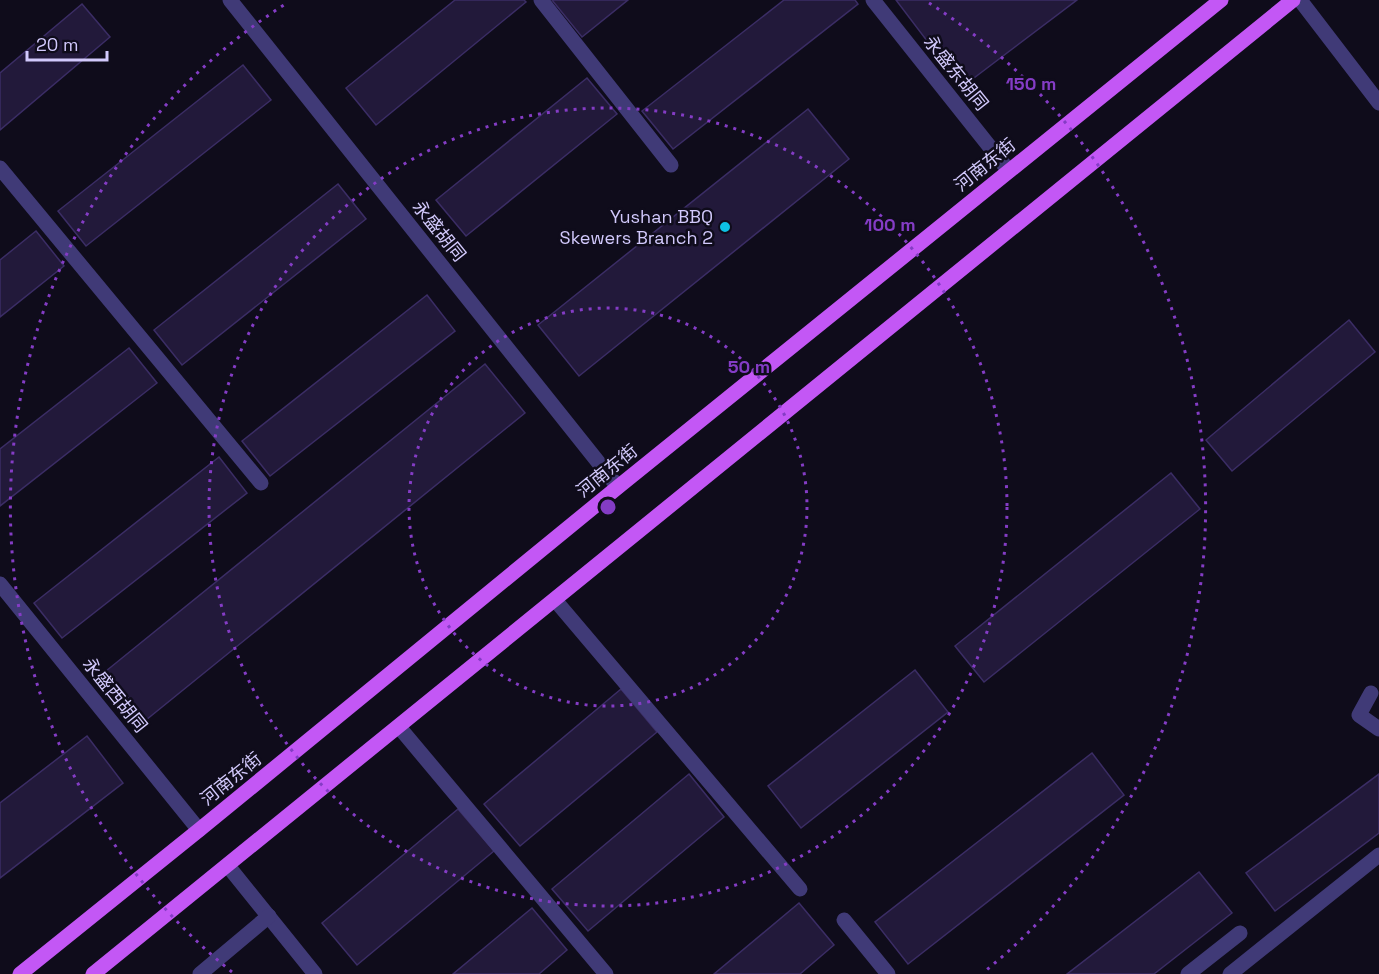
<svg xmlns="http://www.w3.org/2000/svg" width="1379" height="974" font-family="'Space Grotesk','Noto Sans SC',sans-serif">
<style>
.building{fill:#22193a;stroke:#3b2d65;stroke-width:1.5}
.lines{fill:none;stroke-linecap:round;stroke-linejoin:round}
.minor{stroke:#403a77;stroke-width:15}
.major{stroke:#c357f5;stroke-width:15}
.ring{fill:none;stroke:#843cc5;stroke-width:3;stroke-dasharray:3 6}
.poi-dot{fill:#0ec1e3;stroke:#0f0c1b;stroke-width:2}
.labels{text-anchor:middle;stroke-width:5;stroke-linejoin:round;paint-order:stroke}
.street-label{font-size:18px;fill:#d2c9fc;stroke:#0f0c1b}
.poi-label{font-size:18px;fill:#d2c9fc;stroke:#0f0c1b;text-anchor:end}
.centre{fill:#843cc5;stroke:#0f0c1b;stroke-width:3}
.ring-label{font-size:18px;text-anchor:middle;font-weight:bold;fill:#843cc5;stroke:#0f0c1b;stroke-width:5;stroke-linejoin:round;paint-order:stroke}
</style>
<rect width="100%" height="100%" fill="#0f0c1b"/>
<g class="building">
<path d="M 455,0 L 524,0 L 526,2 L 376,125 L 346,88 Z"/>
<path d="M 552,0 L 628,0 L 582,37 Z"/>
<path d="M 784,0 L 855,0 L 858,4 L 673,149 L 642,111 Z"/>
<path d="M 896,0 L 1077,0 L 962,87 Z"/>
<path d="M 82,4 L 110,37 L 0,130 L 0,73 Z"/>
<path d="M 243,65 L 271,100 L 86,246 L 58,211 Z"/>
<path d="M 587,78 L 617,114 L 466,236 L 436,200 Z"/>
<path d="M 808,109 L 849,159 L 579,376 L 538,325 Z"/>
<path d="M 338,184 L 366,219 L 182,365 L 154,330 Z"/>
<path d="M 36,231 L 64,266 L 0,317 L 0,260 Z"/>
<path d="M 427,295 L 455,331 L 270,476 L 242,441 Z"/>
<path d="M 1349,320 L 1375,352 L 1232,471 L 1206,440 Z"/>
<path d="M 129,348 L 157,383 L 0,506 L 0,449 Z"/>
<path d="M 485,364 L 525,413 L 146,720 L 106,671 Z"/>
<path d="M 219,457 L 247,493 L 62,638 L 34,603 Z"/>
<path d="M 1171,473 L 1200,509 L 984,682 L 955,646 Z"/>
<path d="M 915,670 L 948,712 L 801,828 L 768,786 Z"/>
<path d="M 621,689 L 657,732 L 520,846 L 484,804 Z"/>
<path d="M 87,736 L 123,783 L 0,878 L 0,803 Z"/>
<path d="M 1092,753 L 1124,795 L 908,964 L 875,922 Z"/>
<path d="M 689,774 L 724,817 L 588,931 L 552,889 Z"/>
<path d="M 1379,774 L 1379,833 L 1275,911 L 1246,873 Z"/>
<path d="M 458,809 L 494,851 L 357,965 L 322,923 Z"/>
<path d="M 1199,872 L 1232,913 L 1154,974 L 1067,974 Z"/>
<path d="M 799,903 L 834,945 L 800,974 L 714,974 Z"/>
<path d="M 532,908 L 567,950 L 539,974 L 453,974 Z"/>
</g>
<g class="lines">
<g class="minor">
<path d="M 230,0 L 618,487"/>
<path d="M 541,0 L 671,165"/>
<path d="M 873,0 L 1009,171"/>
<path d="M 1300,0 L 1379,103"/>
<path d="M 0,168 L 261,483"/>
<path d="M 0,584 L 199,830"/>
<path d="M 555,600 L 800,889"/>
<path d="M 1371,693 L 1359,715 L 1379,729"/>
<path d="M 399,727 L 606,974"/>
<path d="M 228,866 L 315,974"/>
<path d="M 844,920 L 888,974"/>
<path d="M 200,974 L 269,916"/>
<path d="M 1188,974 L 1240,933"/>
<path d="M 1230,974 L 1379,855"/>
</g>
<g class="major">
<path d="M 20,974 L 199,830 L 618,487 L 1221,0"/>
<path d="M 93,974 L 1293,0"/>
</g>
</g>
<g class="ring">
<circle cx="608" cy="507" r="199"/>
<circle cx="608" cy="507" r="399"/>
<path d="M232 972A598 598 0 0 1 287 3M929 3A598 598 0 0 1 984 972"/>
</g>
<circle class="poi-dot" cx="725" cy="227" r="6"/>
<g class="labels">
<g class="street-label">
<text transform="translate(956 73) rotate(51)" y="6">永盛东胡同</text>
<text transform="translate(985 165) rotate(-39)" y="6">河南东街</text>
<text transform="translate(439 231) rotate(51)" y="6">永盛胡同</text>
<text transform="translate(607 471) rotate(-39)" y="6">河南东街</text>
<text transform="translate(115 695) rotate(51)" y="6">永盛西胡同</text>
<text transform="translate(231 779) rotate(-39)" y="6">河南东街</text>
</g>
<g class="poi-label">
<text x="713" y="223">Yushan BBQ<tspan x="713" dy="21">Skewers Branch 2</tspan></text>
</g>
</g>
<circle cx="608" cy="507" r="9" class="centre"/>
<g class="ring-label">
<text x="1031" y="90">150 m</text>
<text x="890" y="231">100 m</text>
<text x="749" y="373">50 m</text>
</g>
<path d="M27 51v9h80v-9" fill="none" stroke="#d2c9fc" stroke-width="3"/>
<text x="36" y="51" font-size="18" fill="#d2c9fc" stroke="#0f0c1b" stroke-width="4.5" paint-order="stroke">20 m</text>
</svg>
